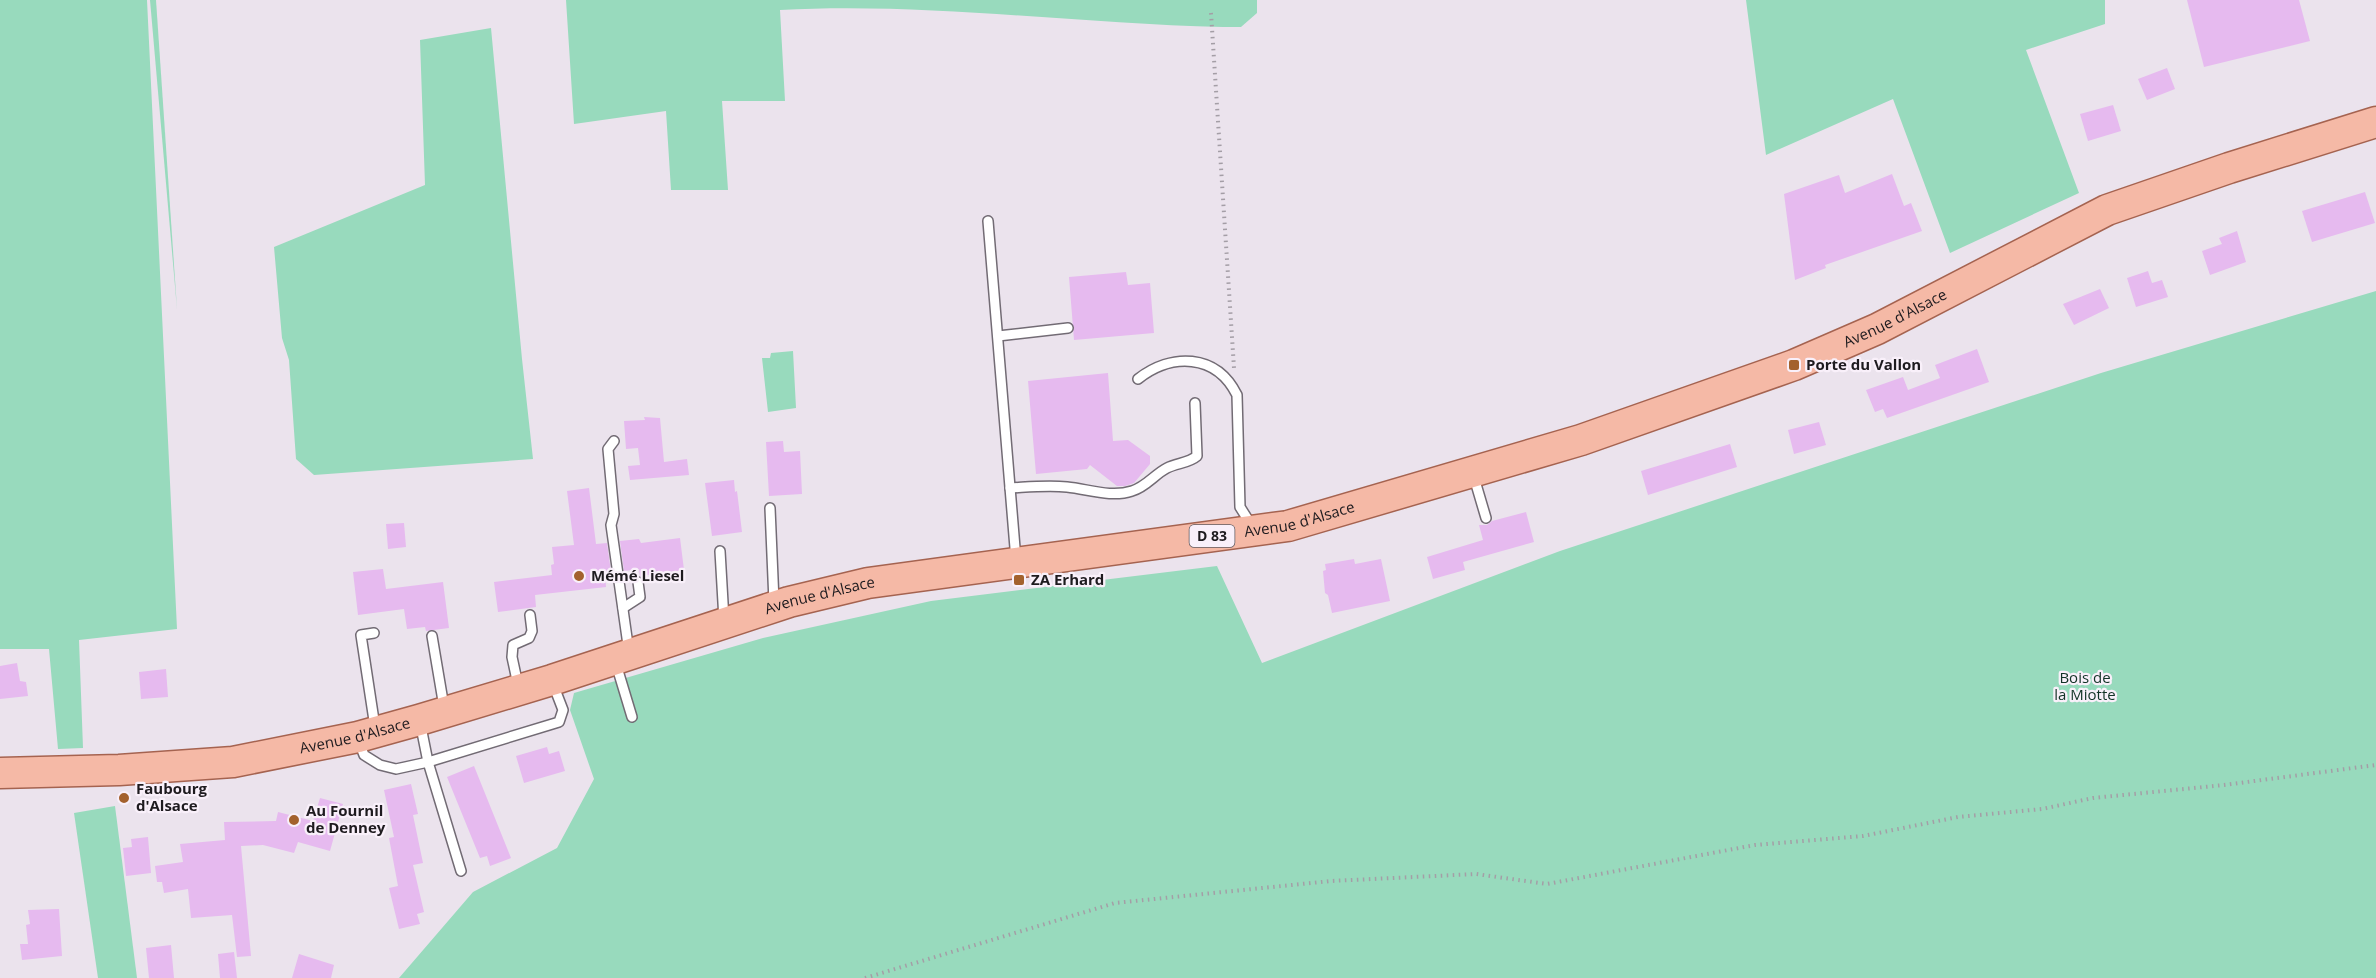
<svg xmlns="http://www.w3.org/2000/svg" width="2376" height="978" font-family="'Open Sans',sans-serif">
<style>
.green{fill:#98dabd}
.building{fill:#e6baef}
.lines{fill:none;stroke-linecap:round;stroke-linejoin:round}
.lane-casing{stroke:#726b74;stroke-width:12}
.primary-casing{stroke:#a56350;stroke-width:33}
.path{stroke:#a49ea6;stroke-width:4;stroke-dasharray:1.5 4.5;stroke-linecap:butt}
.lane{stroke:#fff;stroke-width:9}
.primary{stroke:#f5b9a6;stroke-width:30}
.poi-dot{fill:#a3612d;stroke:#f9f0fa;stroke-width:2}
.labels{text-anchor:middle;stroke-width:4.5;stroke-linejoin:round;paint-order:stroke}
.shield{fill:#f9f0fa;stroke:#605b61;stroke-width:1.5}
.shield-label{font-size:14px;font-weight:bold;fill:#1e1b1f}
.street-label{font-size:15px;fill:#1e1b1f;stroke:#f9f0fa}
.poi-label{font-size:15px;font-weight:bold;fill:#1e1b1f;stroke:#f9f0fa;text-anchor:start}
.park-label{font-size:15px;fill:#123326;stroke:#f9f0fa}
</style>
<rect width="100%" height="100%" fill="#ebe3ed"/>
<g class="green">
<path d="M 0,0 L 147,0 L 177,629 L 79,640 L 83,748 L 58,749 L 49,649 L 0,649 Z"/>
<path d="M 150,0 L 156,0 L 177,309 Z"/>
<path d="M 566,0 L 1257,0 L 1257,13 L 1241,27 L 1223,27 C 1075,24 927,2 780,10 L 785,101 L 722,101 L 728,190 L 671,190 L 666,111 L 574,124 Z"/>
<path d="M 1746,0 L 2105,0 L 2105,24 L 2026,50 L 2079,193 L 1950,253 L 1893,99 L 1766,155 Z"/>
<path d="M 491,28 L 522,359 L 533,459 L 314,475 L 296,459 L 289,360 L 282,338 L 274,247 L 425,185 L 420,40 Z"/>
<path d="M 2376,291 L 2376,978 L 399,978 L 473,892 L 557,848 L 594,779 L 570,710 L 574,693 L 763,638 L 931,601 L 1217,566 L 1262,663 L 1560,551 L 2101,373 Z"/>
<path d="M 793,351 L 796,408 L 768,412 L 762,358 L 770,358 L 771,353 Z"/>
<path d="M 115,806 L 137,978 L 98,978 L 74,813 Z"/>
</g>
<g class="building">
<path d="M 2187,0 L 2299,0 L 2310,41 L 2204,67 Z"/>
<path d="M 2167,68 L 2175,89 L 2147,100 L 2138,79 Z"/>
<path d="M 2113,105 L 2121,131 L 2088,141 L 2080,114 Z"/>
<path d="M 1892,174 L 1904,206 L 1911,203 L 1922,231 L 1825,265 L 1826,268 L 1795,280 L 1784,194 L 1839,175 L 1845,193 Z"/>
<path d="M 2365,192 L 2375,223 L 2312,242 L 2302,211 Z"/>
<path d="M 2237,231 L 2246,262 L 2210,275 L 2202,251 L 2222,244 L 2219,238 Z"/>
<path d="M 2148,271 L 2152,283 L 2162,280 L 2168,297 L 2136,307 L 2127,278 Z"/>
<path d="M 1126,272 L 1128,285 L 1150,283 L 1154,333 L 1074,340 L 1069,277 Z"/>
<path d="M 2100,289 L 2109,308 L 2074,325 L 2063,304 Z"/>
<path d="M 1977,349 L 1989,382 L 1887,418 L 1883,409 L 1875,412 L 1866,390 L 1903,377 L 1908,390 L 1940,378 L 1935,365 Z"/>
<path d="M 1108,373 L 1113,441 L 1128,440 L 1150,456 L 1150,464 L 1134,483 L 1125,486 L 1117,486 L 1090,465 L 1087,469 L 1036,474 L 1028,381 Z"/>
<path d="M 644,417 L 660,418 L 664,462 L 687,459 L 689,475 L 630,480 L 628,466 L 640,465 L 638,448 L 626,449 L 624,421 L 645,420 Z"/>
<path d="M 1819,422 L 1826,445 L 1794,454 L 1788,430 Z"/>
<path d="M 783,441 L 784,452 L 800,451 L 802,494 L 769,496 L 766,442 Z"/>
<path d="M 1730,444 L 1737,467 L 1648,495 L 1641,471 Z"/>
<path d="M 734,480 L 735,492 L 737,491 L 742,532 L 712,536 L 705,483 Z"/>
<path d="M 589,488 L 596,544 L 607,543 L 611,572 L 605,573 L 606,587 L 535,595 L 536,607 L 498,612 L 494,582 L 552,575 L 551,565 L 554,564 L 552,547 L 574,545 L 567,491 Z"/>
<path d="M 1526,512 L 1534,542 L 1463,562 L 1465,570 L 1433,579 L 1427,557 L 1483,540 L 1479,525 L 1487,525 L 1492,521 Z"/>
<path d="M 404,523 L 406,547 L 388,549 L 386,524 Z"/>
<path d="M 680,538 L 684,570 L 640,576 L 639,569 L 624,571 L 620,541 L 639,539 L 641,543 Z"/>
<path d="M 1354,559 L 1355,564 L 1381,559 L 1390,601 L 1332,613 L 1328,595 L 1325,593 L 1323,571 L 1326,570 L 1325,564 Z"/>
<path d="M 383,569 L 386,589 L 443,582 L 449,628 L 426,631 L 425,627 L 407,629 L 404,609 L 358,615 L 353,572 Z"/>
<path d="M 17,663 L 20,681 L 26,682 L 28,696 L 0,699 L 0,666 Z"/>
<path d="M 166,669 L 168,697 L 141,699 L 139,672 Z"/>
<path d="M 547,747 L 549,754 L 559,751 L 565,771 L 524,783 L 516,756 Z"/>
<path d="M 474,766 L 511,858 L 490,866 L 487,856 L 480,858 L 447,777 Z"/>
<path d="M 411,784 L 418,814 L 413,815 L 423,863 L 413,865 L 424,912 L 417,914 L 420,924 L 399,929 L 389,888 L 398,886 L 389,838 L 394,837 L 384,790 Z"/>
<path d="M 320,798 L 343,804 L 330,851 L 298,842 L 294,853 L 263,845 L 241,846 L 251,956 L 237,957 L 232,915 L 191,918 L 188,889 L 164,893 L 162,882 L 157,882 L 155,866 L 183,862 L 180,844 L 225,840 L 224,822 L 276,821 L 278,812 L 313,821 Z"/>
<path d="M 148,837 L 151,873 L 126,876 L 123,848 L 132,847 L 131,839 Z"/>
<path d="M 59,909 L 62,956 L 22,960 L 20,944 L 28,944 L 26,925 L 30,924 L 28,910 Z"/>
<path d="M 171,945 L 174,978 L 149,978 L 146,948 Z"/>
<path d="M 234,952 L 237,978 L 220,978 L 218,954 Z"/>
<path d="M 299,954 L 334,965 L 331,978 L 292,978 Z"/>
</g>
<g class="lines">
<g class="lane-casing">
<g id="lane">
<path d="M 988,221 L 1016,560"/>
<path d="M 998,336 L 1068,328"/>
<path d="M 1138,379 C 1171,353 1216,353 1237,395 L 1240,507 L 1252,526"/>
<path d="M 614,441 L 608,449 L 614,514 L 611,525 L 629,652"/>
<path d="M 1473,474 L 1486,518"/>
<path d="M 1010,488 C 1029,487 1048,485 1067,487 C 1088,489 1111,498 1132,491 C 1146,487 1155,474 1167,468 C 1177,463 1189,463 1197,456 L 1195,403"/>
<path d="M 770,508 L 774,602"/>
<path d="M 720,551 L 724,620"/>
<path d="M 623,608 L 640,597 L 638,582"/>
<path d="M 374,633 L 361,635 L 375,727"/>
<path d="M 432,636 L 444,707"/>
<path d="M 616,664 L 632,717"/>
<path d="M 518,685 L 512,657 L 513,645 L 529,638 L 532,631 L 530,615"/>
<path d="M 420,722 L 428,762 L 461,871"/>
<path d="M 359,742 L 364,755 L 380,765 L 396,769 L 428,762 L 559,722 L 563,710 L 553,684"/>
</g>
</g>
<g class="primary-casing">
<g id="primary">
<path id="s1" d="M 0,773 L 119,770 L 233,762 L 358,737 L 419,720 L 552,680 L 789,602 L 868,583 L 1288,526 L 1581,440 L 1794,365 L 1877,329 L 2107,210 L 2229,168 L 2376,122"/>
</g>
</g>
<g class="path">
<path d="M 1211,13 L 1234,368"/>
<path d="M 865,978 L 1115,903 L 1331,881 L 1476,874 L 1547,884 L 1755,845 L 1863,836 L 1958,817 L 2042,809 L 2093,798 L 2224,785 L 2376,765"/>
</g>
<use href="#lane" class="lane"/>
<use href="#primary" class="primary"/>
</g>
<g class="poi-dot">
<rect x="1788" y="359" width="12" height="12" rx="3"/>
<circle cx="579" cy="576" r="6"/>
<rect x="1013" y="574" width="12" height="12" rx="3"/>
<circle cx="124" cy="798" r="6"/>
<circle cx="294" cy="820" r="6"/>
</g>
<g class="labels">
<rect class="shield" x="1189.5" y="525" width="45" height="22" rx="4.5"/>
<g class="shield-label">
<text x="1212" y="541">D 83</text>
</g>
<g class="street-label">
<text dy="5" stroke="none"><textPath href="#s1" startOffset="1960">Avenue d'Alsace</textPath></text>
<text dy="5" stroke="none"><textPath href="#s1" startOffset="1330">Avenue d'Alsace</textPath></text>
<text dy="5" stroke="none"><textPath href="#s1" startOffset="844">Avenue d'Alsace</textPath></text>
<text dy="5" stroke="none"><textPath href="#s1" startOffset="358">Avenue d'Alsace</textPath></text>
</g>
<g class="poi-label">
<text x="1806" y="370">Porte du Vallon</text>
<text x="591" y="581">Mémé Liesel</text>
<text x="1031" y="585">ZA Erhard</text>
<text x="136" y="794">Faubourg<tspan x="136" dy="17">d'Alsace</tspan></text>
<text x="306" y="816">Au Fournil<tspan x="306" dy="17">de Denney</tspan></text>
</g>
<g class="park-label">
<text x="2085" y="683">Bois de<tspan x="2085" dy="17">la Miotte</tspan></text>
</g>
</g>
</svg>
